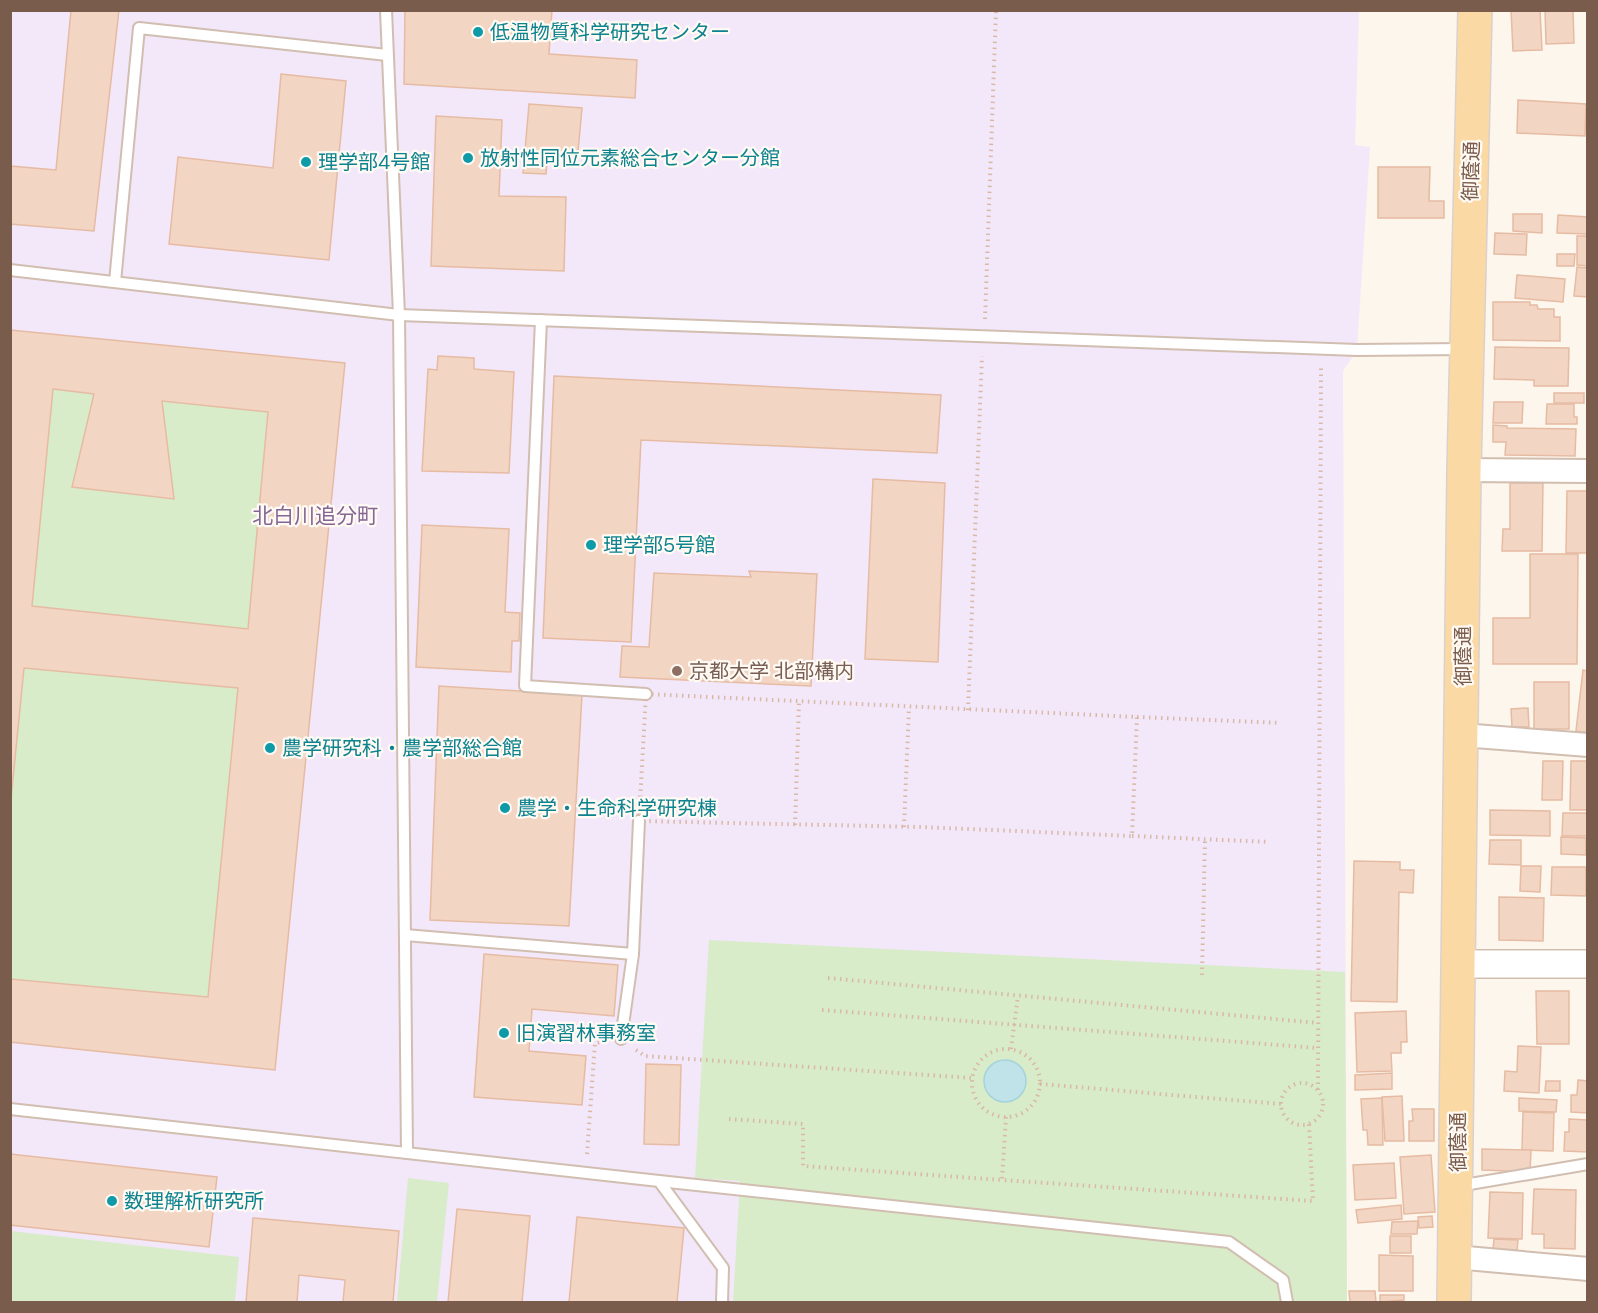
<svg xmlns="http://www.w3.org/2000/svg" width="1598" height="1313" font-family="'DM Sans','Noto Sans JP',sans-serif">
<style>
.education{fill:#f3e8fa}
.green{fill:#d8ecc9}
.water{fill:#bfe3e8;stroke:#a5d3da;stroke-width:1.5}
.building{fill:#f3d5c3;stroke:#e6bba3;stroke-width:1.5;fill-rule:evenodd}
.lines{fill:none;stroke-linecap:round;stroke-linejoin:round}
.service-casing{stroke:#d1beb0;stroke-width:14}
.minor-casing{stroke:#d1beb0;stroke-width:26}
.tertiary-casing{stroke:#d1beb0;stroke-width:30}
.primary-casing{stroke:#dad1cd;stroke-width:36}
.path{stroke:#d9b8a5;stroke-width:4;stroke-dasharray:1.5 4.5;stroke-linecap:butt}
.service{stroke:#fff;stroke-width:10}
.minor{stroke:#fff;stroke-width:22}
.tertiary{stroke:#fff;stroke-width:27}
.primary{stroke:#fbd9a5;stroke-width:33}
.culture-dot{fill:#0f9aa8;stroke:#fffaf3;stroke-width:2}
.education-dot{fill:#8d6e63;stroke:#fffaf3;stroke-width:2}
.labels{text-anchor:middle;stroke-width:4.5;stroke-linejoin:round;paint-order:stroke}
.culture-label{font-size:20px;fill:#0d838f;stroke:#fffaf3;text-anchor:start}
.street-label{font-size:20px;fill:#7a5c4d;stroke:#fffaf3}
.education-label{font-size:20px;fill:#785e54;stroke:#fffaf3;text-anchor:start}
.neighbourhood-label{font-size:21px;fill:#846695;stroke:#fffaf3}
</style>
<rect width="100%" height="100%" fill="#fdf6ec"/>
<path class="education" d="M 10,11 L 1359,11 L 1355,145 L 1370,147 L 1357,350 L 1343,371 L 1347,1302 L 11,1302 Z"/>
<g class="green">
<path d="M 53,389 L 94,394 L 72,487 L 162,401 L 268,412 L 248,629 L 32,606 Z"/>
<path d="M 24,668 L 238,688 L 208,997 L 11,979 L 10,809 Z"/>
<path d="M 709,940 L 1345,972 L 1347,1302 L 733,1302 L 740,1181 L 695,1178 Z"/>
<path d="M 408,1178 L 449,1183 L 437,1302 L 397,1302 Z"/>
<path d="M 11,1231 L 239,1257 L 235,1302 L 11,1302 Z"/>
</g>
<circle class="water" cx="1005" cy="1081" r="21"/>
<g class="building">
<path d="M 71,10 L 119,10 L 94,231 L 10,224 L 10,154 L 11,166 L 56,170 Z"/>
<path d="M 405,10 L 552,10 L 549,54 L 637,60 L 635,98 L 404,84 Z"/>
<path d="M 1511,10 L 1540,10 L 1542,50 L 1513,51 Z"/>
<path d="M 1545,10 L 1573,10 L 1574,43 L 1546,44 Z"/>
<path d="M 281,74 L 346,81 L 329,260 L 169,244 L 178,157 L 273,168 Z"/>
<path d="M 1518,100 L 1586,104 L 1585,136 L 1517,133 Z"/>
<path d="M 529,104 L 582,108 L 578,152 L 548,150 L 546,174 L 523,173 Z"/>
<path d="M 436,116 L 502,120 L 499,196 L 566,197 L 564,271 L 431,266 Z"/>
<path d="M 1378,167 L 1430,167 L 1429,201 L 1444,201 L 1444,218 L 1378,218 Z"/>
<path d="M 1513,214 L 1542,214 L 1542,233 L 1513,231 Z"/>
<path d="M 1558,215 L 1588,217 L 1588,234 L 1557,233 Z"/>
<path d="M 1495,233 L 1527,234 L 1526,255 L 1494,254 Z"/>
<path d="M 1577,236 L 1588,236 L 1588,266 L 1577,265 Z"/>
<path d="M 1557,254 L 1575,254 L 1574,266 L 1557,266 Z"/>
<path d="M 1577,267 L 1588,268 L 1588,297 L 1574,296 Z"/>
<path d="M 1517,275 L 1565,279 L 1563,302 L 1515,298 Z"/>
<path d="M 1493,302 L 1530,302 L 1530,305 L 1537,305 L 1538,309 L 1554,309 L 1554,317 L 1560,317 L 1560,341 L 1493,340 Z"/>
<path d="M 10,330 L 345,363 L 275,1070 L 10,1042 L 10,979 L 208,997 L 238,688 L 24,668 L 10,809 ZM 53,389 L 94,394 L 72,487 L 174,499 L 162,401 L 268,412 L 248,629 L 32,606 Z"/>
<path d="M 1495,347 L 1569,348 L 1568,386 L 1534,386 L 1534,380 L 1494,379 Z"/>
<path d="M 438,356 L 474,358 L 474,369 L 514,372 L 509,473 L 422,471 L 428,369 L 437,370 Z"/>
<path d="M 554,376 L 941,395 L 937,453 L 641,440 L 631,642 L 543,638 Z"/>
<rect x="1554" y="393" width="30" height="10"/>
<path d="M 1494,402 L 1523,402 L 1522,423 L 1493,423 Z"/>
<path d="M 1547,404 L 1574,404 L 1574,417 L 1577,417 L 1577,424 L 1546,424 Z"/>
<path d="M 1493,425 L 1507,426 L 1507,428 L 1576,429 L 1575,456 L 1505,455 L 1506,442 L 1493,442 Z"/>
<path d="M 873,479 L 945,483 L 938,662 L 865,659 Z"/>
<path d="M 1510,483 L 1543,483 L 1542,551 L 1502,551 L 1503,529 L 1510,529 Z"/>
<path d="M 1567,491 L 1588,491 L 1588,553 L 1566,553 Z"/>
<path d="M 422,525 L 509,529 L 505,612 L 520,613 L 519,641 L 512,641 L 511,672 L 416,667 Z"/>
<path d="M 1530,554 L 1578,554 L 1577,664 L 1493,664 L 1493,618 L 1530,618 Z"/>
<path d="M 749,571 L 817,574 L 811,686 L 620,677 L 622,646 L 649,647 L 654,573 L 751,577 Z"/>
<path d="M 1583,670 L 1588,671 L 1588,733 L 1576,731 Z"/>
<rect x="1534" y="682" width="35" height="47"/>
<path d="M 439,686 L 582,695 L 569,926 L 430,920 Z"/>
<path d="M 1528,708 L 1529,727 L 1512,727 L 1511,709 Z"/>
<path d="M 1543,761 L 1563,761 L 1562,800 L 1542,800 Z"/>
<path d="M 1571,761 L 1588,761 L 1588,810 L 1570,810 Z"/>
<path d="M 1490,810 L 1550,811 L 1550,836 L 1490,835 Z"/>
<path d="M 1563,813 L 1588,813 L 1588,836 L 1562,836 Z"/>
<path d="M 1561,837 L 1586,838 L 1586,855 L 1561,854 Z"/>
<path d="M 1490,840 L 1521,840 L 1521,865 L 1489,864 Z"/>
<path d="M 1354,861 L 1400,862 L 1400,870 L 1414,870 L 1413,893 L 1399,892 L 1397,1002 L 1351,1001 Z"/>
<path d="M 1521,866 L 1541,866 L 1540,892 L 1520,891 Z"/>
<path d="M 1552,867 L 1586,867 L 1586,896 L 1551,895 Z"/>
<path d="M 1499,897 L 1544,898 L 1543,941 L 1499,940 Z"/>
<path d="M 484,954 L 618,965 L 614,1016 L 532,1009 L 529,1051 L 586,1056 L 582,1105 L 474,1097 Z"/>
<path d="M 1536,991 L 1569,991 L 1569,1044 L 1537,1044 Z"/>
<path d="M 1406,1011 L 1407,1042 L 1401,1042 L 1401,1053 L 1391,1053 L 1392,1071 L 1357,1072 L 1355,1013 Z"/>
<path d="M 1518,1046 L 1541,1047 L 1539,1093 L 1504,1091 L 1505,1071 L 1517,1072 Z"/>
<path d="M 646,1064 L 681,1065 L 679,1145 L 644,1144 Z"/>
<path d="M 1392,1073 L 1392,1089 L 1355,1090 L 1355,1075 Z"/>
<path d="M 1578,1080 L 1588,1081 L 1588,1113 L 1571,1112 L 1571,1095 L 1577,1095 Z"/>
<path d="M 1546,1081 L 1560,1081 L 1560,1091 L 1545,1091 Z"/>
<path d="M 1402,1096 L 1404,1141 L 1385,1141 L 1382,1097 Z"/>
<path d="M 1382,1098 L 1383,1145 L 1368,1145 L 1367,1130 L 1363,1130 L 1361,1099 Z"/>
<path d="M 1519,1098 L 1557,1100 L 1556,1112 L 1519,1111 Z"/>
<path d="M 1412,1109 L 1434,1109 L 1434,1141 L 1409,1141 L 1409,1121 L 1413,1121 Z"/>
<path d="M 1523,1112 L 1554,1113 L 1553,1151 L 1522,1150 Z"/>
<path d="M 1569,1119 L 1588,1120 L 1588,1152 L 1564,1151 L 1565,1132 L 1569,1132 Z"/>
<path d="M 1482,1149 L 1531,1150 L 1530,1172 L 1482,1170 Z"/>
<path d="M 10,1154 L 217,1177 L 209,1247 L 10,1225 Z"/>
<path d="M 1431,1155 L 1435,1212 L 1404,1214 L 1400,1157 Z"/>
<path d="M 1394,1163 L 1396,1198 L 1355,1200 L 1353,1165 Z"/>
<path d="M 1534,1189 L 1576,1190 L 1575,1249 L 1544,1248 L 1544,1234 L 1532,1234 Z"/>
<path d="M 1490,1192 L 1523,1193 L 1522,1239 L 1488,1238 Z"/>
<path d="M 1401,1205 L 1402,1219 L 1358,1223 L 1356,1210 Z"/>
<path d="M 457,1209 L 530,1216 L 522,1302 L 448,1302 Z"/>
<path d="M 1432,1216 L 1433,1227 L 1419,1228 L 1418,1217 Z"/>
<path d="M 577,1217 L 684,1228 L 677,1302 L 569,1302 Z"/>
<path d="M 253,1218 L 399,1231 L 393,1302 L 343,1302 L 345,1280 L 299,1275 L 297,1302 L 246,1302 Z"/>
<path d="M 1418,1221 L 1417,1234 L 1391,1234 L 1392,1222 Z"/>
<rect x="1390" y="1236" width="21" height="17"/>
<path d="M 1494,1239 L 1518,1240 L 1517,1250 L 1493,1249 Z"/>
<path d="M 1379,1255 L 1413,1256 L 1413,1291 L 1379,1291 Z"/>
<path d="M 1349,1291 L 1375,1291 L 1376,1302 L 1350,1302 Z"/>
<path d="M 1380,1295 L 1404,1295 L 1404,1300 L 1380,1302 Z"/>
</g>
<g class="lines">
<g class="service-casing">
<g id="service">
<path d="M 386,10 L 399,315 L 407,1153"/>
<path d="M 10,270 L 399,315 L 1357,350 L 1465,349"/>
<path d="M 115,282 L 139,28 L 387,55"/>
<path d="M 541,320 L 525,686 L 646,694"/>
<path d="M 405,935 L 633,954 L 639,821"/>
<path d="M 621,1039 L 633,954"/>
<path d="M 10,1109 L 659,1181 L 723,1268 L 722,1302"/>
<path d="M 659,1181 L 1229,1242 L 1283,1280 L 1287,1302"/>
<path d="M 1458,1186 L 1588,1164"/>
</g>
</g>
<g class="minor-casing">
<g id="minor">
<path d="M 1464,470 L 1588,471"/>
<path d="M 1462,735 L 1588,745"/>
<path d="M 1455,1257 L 1588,1269"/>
</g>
</g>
<g class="tertiary-casing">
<path id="tertiary" d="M 1458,964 L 1588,964"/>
</g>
<g class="primary-casing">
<path id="primary" d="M 1454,1302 L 1464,470 L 1475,10"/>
</g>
<g class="path">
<path d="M 985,319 L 996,10"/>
<path d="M 646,694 L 1137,717 L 1132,836 L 920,827 L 639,821 Z"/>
<path d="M 968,710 L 982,356"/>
<path d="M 1137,717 L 1280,723"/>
<path d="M 795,825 L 799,702"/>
<path d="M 904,827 L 909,707"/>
<path d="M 1132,836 L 1269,842"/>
<path d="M 1202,975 L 1205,839"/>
<path d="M 828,978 L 1318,1023"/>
<path d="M 822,1010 L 1318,1048"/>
<path d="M 1011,1049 L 1018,996"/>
<circle cx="1006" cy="1083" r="34"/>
<path d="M 636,1050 L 645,1056 L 972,1078"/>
<circle cx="1302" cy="1104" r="21"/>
<path d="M 1040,1084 L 1281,1104"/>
<path d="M 1318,1090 L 1321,368"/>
<path d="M 1006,1117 L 1002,1180 L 1313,1201 L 1309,1124"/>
<path d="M 729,1119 L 803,1124 L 803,1166 L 1002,1180"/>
<path d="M 587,1154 L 595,1043 L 603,1042"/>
</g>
<use href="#service" class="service"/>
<use href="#minor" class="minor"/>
<use href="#tertiary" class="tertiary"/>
<use href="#primary" class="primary"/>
</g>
<g class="culture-dot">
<circle cx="478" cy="32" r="6"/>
<circle cx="468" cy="158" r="6"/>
<circle cx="306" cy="162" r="6"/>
<circle cx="591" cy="545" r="6"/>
<circle cx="270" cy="748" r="6"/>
<circle cx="505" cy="808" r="6"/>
<circle cx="504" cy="1033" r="6"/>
<circle cx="112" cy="1201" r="6"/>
</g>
<circle class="education-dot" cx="677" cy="671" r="6"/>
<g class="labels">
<g class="culture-label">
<text x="490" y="39">低温物質科学研究センター</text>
<text x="480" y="165">放射性同位元素総合センター分館</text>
<text x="318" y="169">理学部4号館</text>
<text x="603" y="552">理学部5号館</text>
<text x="282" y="755">農学研究科・農学部総合館</text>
<text x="517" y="815">農学・生命科学研究棟</text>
<text x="516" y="1040">旧演習林事務室</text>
<text x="124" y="1208">数理解析研究所</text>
</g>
<g class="street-label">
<text transform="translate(1471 171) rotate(-88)" y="7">御蔭通</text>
<text transform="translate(1463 656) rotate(-90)" y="7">御蔭通</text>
<text transform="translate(1458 1142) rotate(-90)" y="7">御蔭通</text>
</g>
<g class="education-label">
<text x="689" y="678">京都大学 北部構内</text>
</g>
<g class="neighbourhood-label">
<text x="315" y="523">北白川追分町</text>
</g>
</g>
<rect width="1598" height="1313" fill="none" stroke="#7a5c4d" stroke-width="24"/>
</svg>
